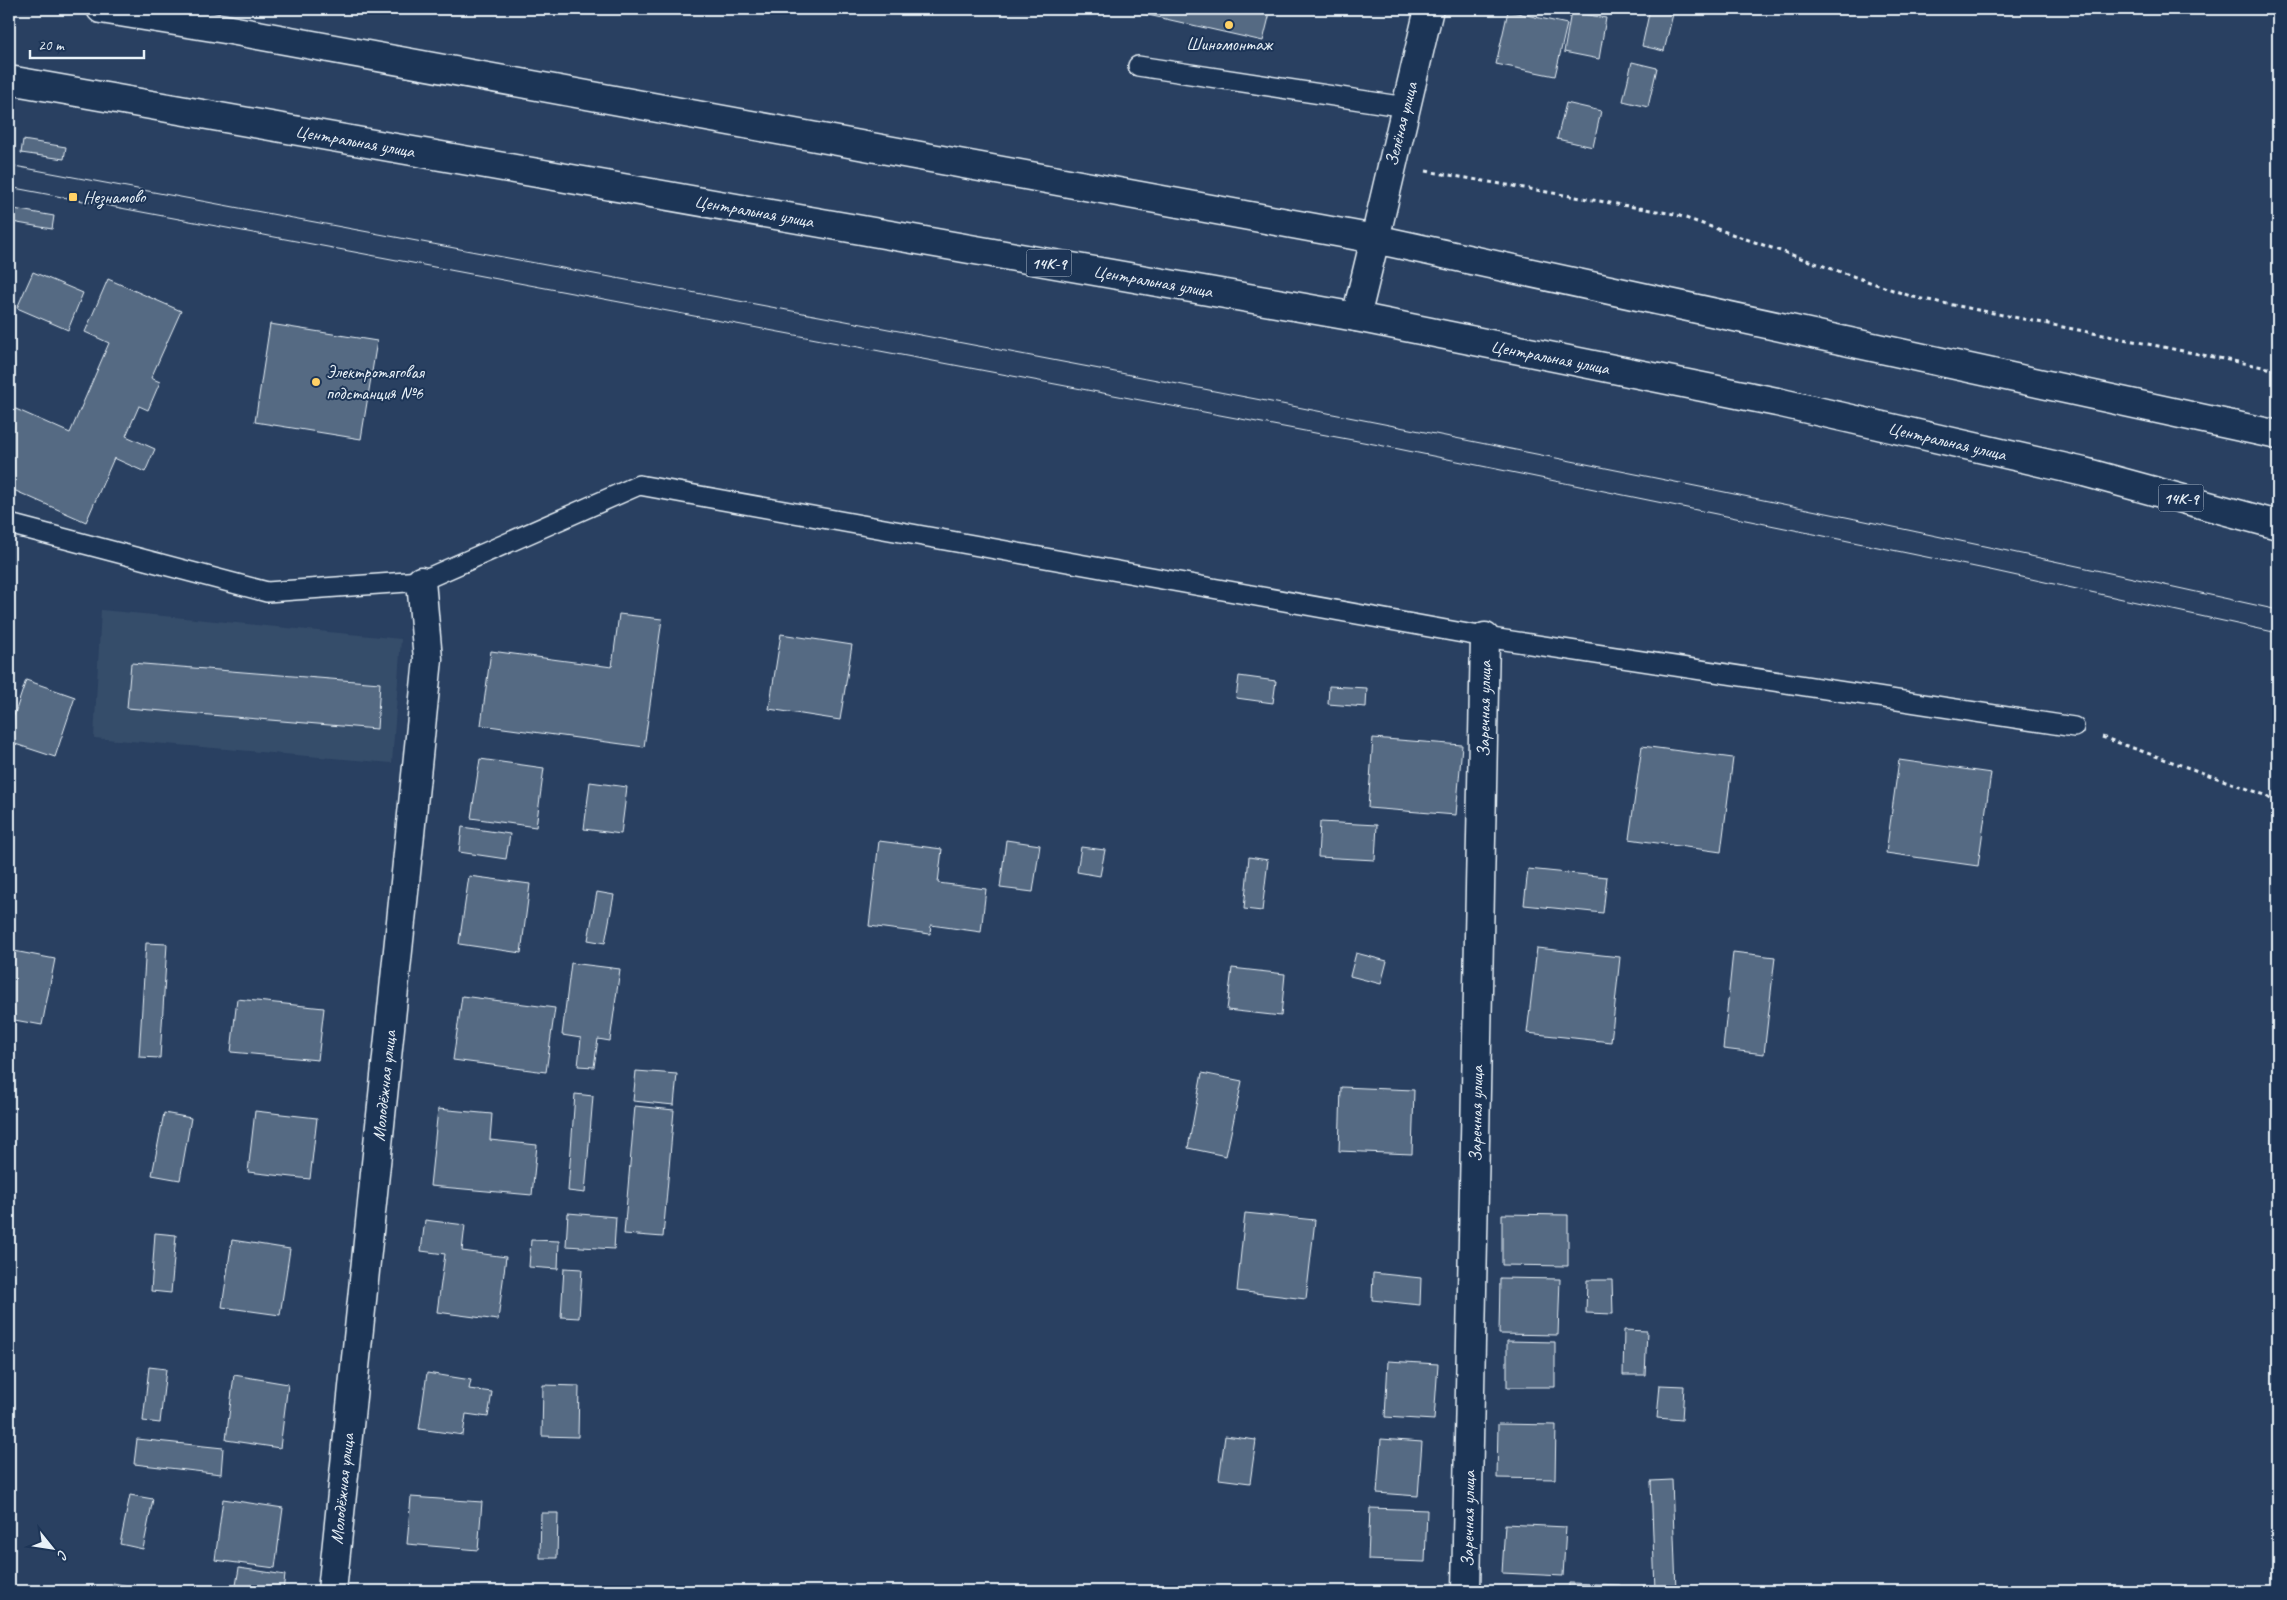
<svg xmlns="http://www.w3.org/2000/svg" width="2287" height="1600" font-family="Caveat,sans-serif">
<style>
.built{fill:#364d6b}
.building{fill:#556a83;stroke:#e8f1f8}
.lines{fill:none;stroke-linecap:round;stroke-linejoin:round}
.service-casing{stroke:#e8f1f8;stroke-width:22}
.minor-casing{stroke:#e8f1f8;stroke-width:31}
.primary-casing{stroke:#e8f1f8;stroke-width:31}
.path{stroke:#e8f1f8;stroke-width:3;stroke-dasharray:4 4;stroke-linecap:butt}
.service{stroke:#1d3557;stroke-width:19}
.minor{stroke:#1d3557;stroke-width:28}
.primary{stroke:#1d3557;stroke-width:28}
.tram{stroke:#e8f1f8;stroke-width:1}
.poi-dot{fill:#ffd166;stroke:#1d3557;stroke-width:2}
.labels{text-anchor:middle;stroke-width:4;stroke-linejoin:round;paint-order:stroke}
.shield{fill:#1d3557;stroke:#abb9c8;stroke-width:1}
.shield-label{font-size:16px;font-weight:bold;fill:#e8f1f8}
.poi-label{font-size:18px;fill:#e8f1f8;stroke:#1d3557;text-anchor:start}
.street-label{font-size:18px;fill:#e8f1f8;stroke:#1d3557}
</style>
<rect width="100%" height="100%" fill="#294061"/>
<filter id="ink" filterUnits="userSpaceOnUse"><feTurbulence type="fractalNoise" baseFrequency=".02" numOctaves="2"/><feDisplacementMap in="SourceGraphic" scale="10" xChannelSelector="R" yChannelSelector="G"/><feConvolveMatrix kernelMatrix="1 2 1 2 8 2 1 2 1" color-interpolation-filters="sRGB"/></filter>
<g filter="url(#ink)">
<path class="built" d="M 101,610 L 401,639 L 392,763 L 94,738 Z"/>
<g class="building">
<path d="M 1135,9 L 1271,9 L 1263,41 L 1135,12 Z"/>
<path d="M 1650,9 L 1673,14 L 1664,51 L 1642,46 Z"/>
<path d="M 1508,11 L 1567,24 L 1555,76 L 1496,64 Z"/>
<path d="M 1571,12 L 1606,18 L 1599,59 L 1564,52 Z"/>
<path d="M 1632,62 L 1657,68 L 1648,107 L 1623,101 Z"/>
<path d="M 1566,103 L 1601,111 L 1593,147 L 1557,139 Z"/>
<path d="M 23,140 L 66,147 L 64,159 L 21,153 Z"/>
<path d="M 14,209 L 54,216 L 52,229 L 12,222 Z"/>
<path d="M 33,272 L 83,293 L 68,330 L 17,308 Z"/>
<path d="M 108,279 L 181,311 L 151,378 L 160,382 L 148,410 L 139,406 L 126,436 L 155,449 L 145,472 L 114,458 L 86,522 L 9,488 L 9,406 L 70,433 L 109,343 L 85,332 Z"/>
<path d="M 270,324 L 377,341 L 361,439 L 255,422 Z"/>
<path d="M 619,614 L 662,619 L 644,747 L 481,725 L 491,651 L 612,667 Z"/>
<path d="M 781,634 L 852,645 L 840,720 L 769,709 Z"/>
<path d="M 131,663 L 380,683 L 377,729 L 127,708 Z"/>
<path d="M 1239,676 L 1276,681 L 1273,703 L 1236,698 Z"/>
<path d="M 26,680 L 75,697 L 55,757 L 9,742 L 9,731 Z"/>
<path d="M 1329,686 L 1367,688 L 1366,707 L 1328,704 Z"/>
<path d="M 1373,738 L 1462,745 L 1456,815 L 1368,808 Z"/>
<path d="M 1642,746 L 1733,758 L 1721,852 L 1629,839 Z"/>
<path d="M 480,759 L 544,768 L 536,827 L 471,818 Z"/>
<path d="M 1899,760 L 1991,773 L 1978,866 L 1886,853 Z"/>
<path d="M 590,782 L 627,787 L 621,834 L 584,829 Z"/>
<path d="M 1320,822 L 1377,825 L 1375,860 L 1318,857 Z"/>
<path d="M 462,827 L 510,834 L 506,859 L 459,852 Z"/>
<path d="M 1006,840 L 1040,845 L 1033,892 L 1000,888 Z"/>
<path d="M 879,841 L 942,849 L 938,883 L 986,889 L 981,932 L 931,925 L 930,934 L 869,926 Z"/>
<path d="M 1081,847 L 1105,850 L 1100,876 L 1077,872 Z"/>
<path d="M 1249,857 L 1268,860 L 1262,911 L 1244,909 Z"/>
<path d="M 1528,869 L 1607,877 L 1603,913 L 1524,905 Z"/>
<path d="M 469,876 L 530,884 L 521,953 L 459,944 Z"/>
<path d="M 597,892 L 614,895 L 605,943 L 588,940 Z"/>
<path d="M 146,943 L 167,944 L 160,1058 L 139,1057 Z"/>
<path d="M 1537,948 L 1620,957 L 1611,1042 L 1527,1033 Z"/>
<path d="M 9,950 L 55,959 L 42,1025 L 9,1019 Z"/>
<path d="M 1733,952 L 1775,957 L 1764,1054 L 1723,1049 Z"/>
<path d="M 1356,953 L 1387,961 L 1381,984 L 1350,976 Z"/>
<path d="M 571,963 L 620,969 L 610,1041 L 598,1039 L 594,1067 L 578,1066 L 581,1038 L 562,1035 Z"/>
<path d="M 1232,968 L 1285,974 L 1281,1016 L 1227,1010 Z"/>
<path d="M 462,996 L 555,1008 L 546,1072 L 453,1060 Z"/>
<path d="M 237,999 L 324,1008 L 318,1060 L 231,1052 Z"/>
<path d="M 636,1071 L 677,1074 L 674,1105 L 633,1101 Z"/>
<path d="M 1202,1073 L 1242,1081 L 1226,1156 L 1188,1148 Z"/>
<path d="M 1341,1087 L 1414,1090 L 1412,1154 L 1339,1151 Z"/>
<path d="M 575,1094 L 593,1096 L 585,1193 L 568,1191 Z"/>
<path d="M 635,1106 L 674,1110 L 663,1237 L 624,1234 Z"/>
<path d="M 438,1109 L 492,1114 L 490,1140 L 537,1145 L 532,1195 L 430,1186 Z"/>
<path d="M 255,1111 L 317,1118 L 310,1179 L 248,1172 Z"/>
<path d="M 164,1113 L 191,1118 L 180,1180 L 152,1175 Z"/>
<path d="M 568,1213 L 616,1217 L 614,1249 L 566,1246 Z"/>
<path d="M 1245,1213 L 1315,1220 L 1306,1299 L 1237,1291 Z"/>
<path d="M 1502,1214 L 1568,1215 L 1568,1266 L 1502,1265 Z"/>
<path d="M 425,1220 L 465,1225 L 462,1251 L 506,1257 L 498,1320 L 437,1312 L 445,1254 L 421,1251 Z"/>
<path d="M 155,1233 L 176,1235 L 171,1293 L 151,1291 Z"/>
<path d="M 232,1240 L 290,1249 L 280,1315 L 222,1307 Z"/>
<path d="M 531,1240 L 559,1241 L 558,1269 L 529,1267 Z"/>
<path d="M 564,1268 L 582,1269 L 579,1318 L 561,1317 Z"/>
<path d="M 1373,1273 L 1421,1278 L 1420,1305 L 1372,1300 Z"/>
<path d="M 1500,1278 L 1560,1279 L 1558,1335 L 1499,1334 Z"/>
<path d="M 1587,1280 L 1612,1280 L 1613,1314 L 1586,1313 Z"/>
<path d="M 1624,1330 L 1647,1331 L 1645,1375 L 1623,1375 Z"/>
<path d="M 1507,1341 L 1555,1342 L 1555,1387 L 1507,1387 Z"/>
<path d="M 1388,1361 L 1438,1364 L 1434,1420 L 1385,1417 Z"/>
<path d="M 149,1367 L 166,1369 L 160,1423 L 143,1421 Z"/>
<path d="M 427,1373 L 471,1380 L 469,1389 L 492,1392 L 488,1417 L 466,1414 L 463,1435 L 419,1429 Z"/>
<path d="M 234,1375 L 288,1384 L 280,1448 L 226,1440 Z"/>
<path d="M 543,1385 L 579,1386 L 578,1437 L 542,1436 Z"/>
<path d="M 1660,1385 L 1684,1386 L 1682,1420 L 1657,1418 Z"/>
<path d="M 1498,1424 L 1556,1425 L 1555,1479 L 1497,1478 Z"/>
<path d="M 1225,1436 L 1256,1440 L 1250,1483 L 1219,1479 Z"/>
<path d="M 137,1439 L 223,1448 L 221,1474 L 134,1464 Z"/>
<path d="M 1381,1439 L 1422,1442 L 1418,1496 L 1377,1493 Z"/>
<path d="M 1672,1480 L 1676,1591 L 1655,1591 L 1651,1481 Z"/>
<path d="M 130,1495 L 153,1499 L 143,1549 L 120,1544 Z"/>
<path d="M 411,1497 L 482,1502 L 478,1550 L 407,1544 Z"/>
<path d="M 223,1499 L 283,1508 L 275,1568 L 215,1560 Z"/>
<path d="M 1370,1508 L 1427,1510 L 1425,1562 L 1368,1560 Z"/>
<path d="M 541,1513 L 558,1513 L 557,1558 L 540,1558 Z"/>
<path d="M 1505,1524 L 1566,1527 L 1563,1576 L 1502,1573 Z"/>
<path d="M 239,1568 L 285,1575 L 283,1591 L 235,1591 Z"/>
<path d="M 113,1583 L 156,1591 L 112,1591 Z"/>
<path d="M 1569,1583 L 1620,1585 L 1620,1591 L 1568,1591 Z"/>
</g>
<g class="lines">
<g class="service-casing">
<g id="service">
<path d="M 1138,66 L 1406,107"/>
<path d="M 9,524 L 267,592 L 421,581 L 639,485 L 1485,637 L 2074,727"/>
</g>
</g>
<g class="minor-casing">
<g id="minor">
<path d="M 1375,239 L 1429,9"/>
<path d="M 332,1591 L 428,659 L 421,581"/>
<path d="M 1466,1591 L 1485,637"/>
</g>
</g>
<g class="primary-casing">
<g id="primary">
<path d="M 101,9 L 225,29 L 1375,239 L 2278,435"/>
<path d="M 9,80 L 1356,317 L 1777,402 L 2084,472 L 2278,525"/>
<path d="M 1356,317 L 1375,239"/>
</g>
</g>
<g class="path">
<path d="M 1426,171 L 1674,214 L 1913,297 L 2278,370"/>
<path d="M 2102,737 L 2265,795 L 2278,804"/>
</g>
<use href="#service" class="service"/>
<use href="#minor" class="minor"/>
<use href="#primary" class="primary"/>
<g class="tram">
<path d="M 9,165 C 766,307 1526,442 2278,610"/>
<path d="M 9,187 L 1379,445 L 1990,570 L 2278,633"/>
</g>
</g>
</g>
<g class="poi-dot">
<circle cx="1229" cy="25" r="5"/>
<rect x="68" y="192" width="10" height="10" rx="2.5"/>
<circle cx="316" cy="382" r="5"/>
</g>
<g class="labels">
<g class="shield">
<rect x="1026.5" y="249.5" width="45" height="27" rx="4"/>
<rect x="2158.5" y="484.5" width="45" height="27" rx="4"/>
</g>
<g class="shield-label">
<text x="1049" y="269">14К-9</text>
<text x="2181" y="504">14К-9</text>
</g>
<g class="poi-label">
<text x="1229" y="50" text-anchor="middle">Шиномонтаж</text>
<text x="83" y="203">Незнамово</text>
<text x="326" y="378">Электротяговая<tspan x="326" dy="21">подстанция №6</tspan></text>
</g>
<g class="street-label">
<text transform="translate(1401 124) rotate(-76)" y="6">Зелёная улица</text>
<text transform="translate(355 141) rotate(10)" y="6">Центральная улица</text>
<text transform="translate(754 211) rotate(10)" y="6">Центральная улица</text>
<text transform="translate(1153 281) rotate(10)" y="6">Центральная улица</text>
<text transform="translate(1550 357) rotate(11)" y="6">Центральная улица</text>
<text transform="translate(1947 441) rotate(13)" y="6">Центральная улица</text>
<text transform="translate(1484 709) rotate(-89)" y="6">Заречная улица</text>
<text transform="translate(384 1086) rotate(-84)" y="6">Молодёжная улица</text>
<text transform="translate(1476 1114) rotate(-89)" y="6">Заречная улица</text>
<text transform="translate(342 1489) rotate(-84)" y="6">Молодёжная улица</text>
<text transform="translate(1468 1519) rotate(-89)" y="6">Заречная улица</text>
</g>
</g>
<rect width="2287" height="1600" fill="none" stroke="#1d3557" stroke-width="30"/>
<rect x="15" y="15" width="2257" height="1570" fill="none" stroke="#e8f1f8" stroke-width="2" filter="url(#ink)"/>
<g transform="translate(52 1548) rotate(120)" stroke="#1d3557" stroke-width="4" paint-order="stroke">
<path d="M0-4L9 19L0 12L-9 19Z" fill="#e8f1f8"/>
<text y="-8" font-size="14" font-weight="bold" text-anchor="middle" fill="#e8f1f8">С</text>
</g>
<path d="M30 50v8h114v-8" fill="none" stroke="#e8f1f8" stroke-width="2.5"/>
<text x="38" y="50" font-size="15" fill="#e8f1f8" stroke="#1d3557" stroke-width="4" paint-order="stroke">20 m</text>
</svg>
